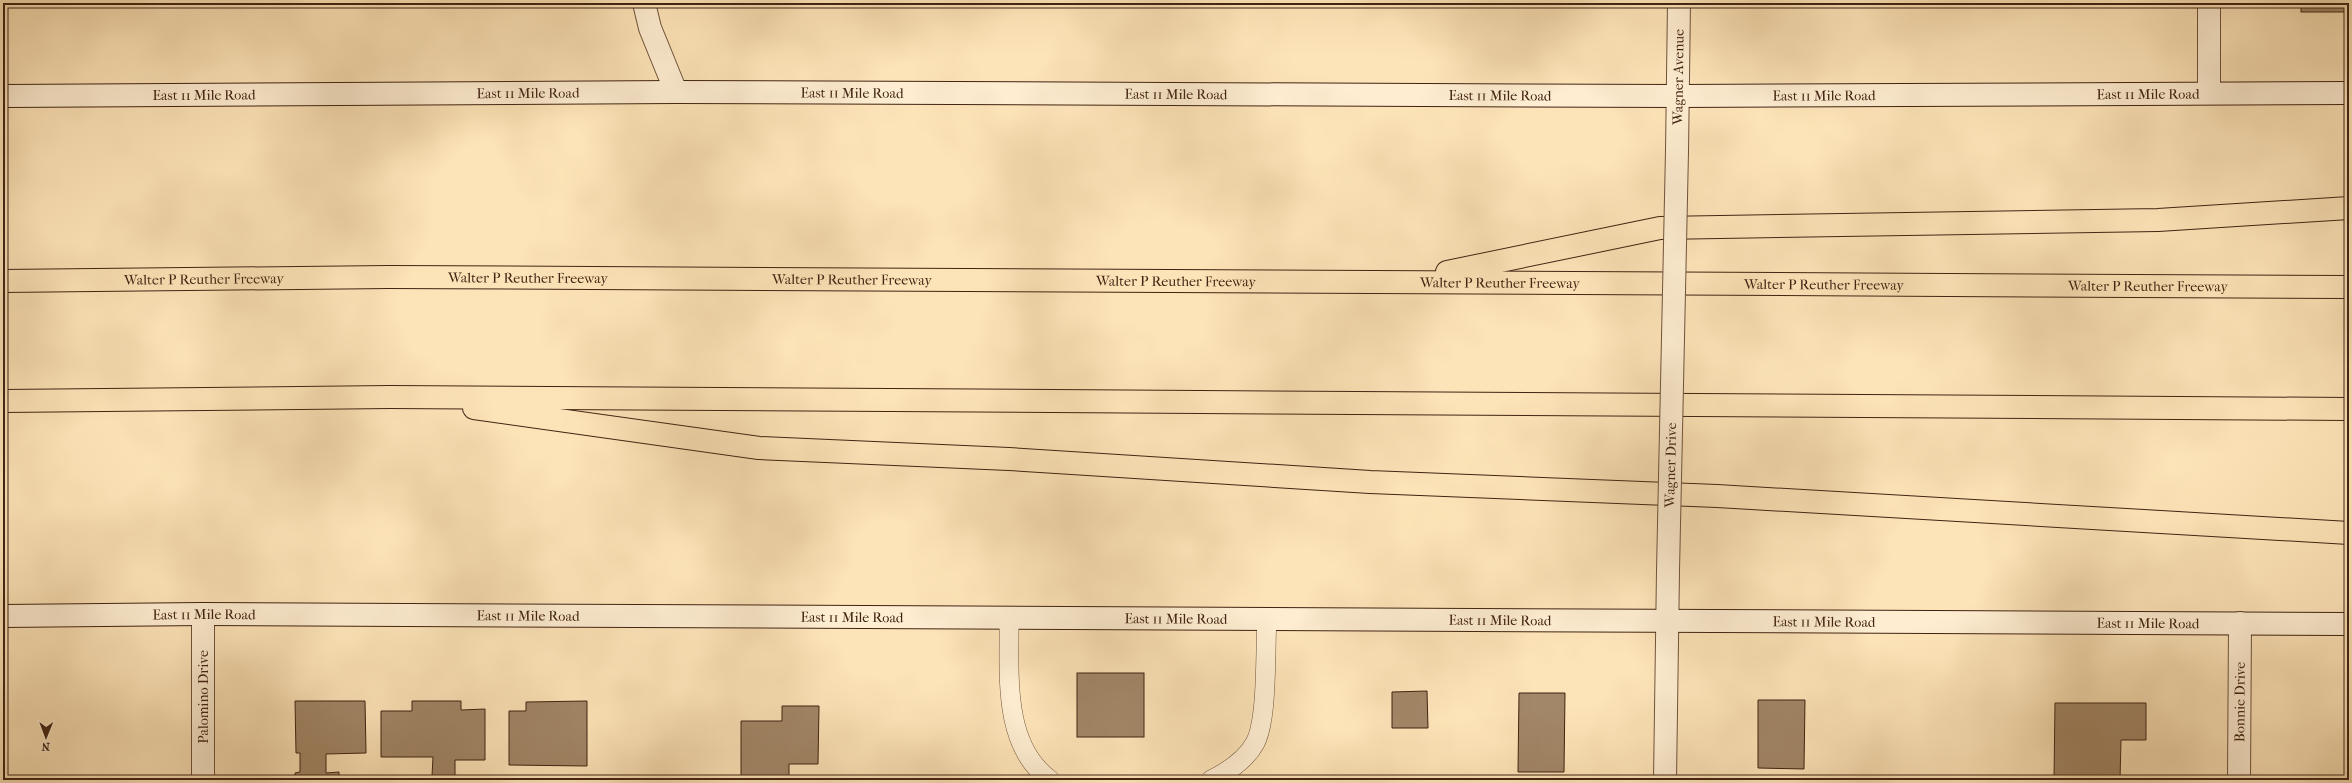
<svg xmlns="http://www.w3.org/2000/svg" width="2352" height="783" font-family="'IM FELL French Canon',serif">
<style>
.building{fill:#a28768;stroke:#402312}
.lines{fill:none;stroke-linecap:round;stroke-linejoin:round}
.lane-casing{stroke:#6f533c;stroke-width:20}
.street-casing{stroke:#6f533c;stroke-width:24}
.secondary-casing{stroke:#402312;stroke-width:24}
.highway-casing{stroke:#402312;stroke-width:24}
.lane{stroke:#feedd1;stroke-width:19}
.street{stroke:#feedd1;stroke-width:22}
.secondary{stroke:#feedd1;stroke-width:22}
.highway{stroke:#fde4b8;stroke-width:22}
.street-bridge-casing{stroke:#6f533c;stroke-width:24;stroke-linecap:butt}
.street-bridge{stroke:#feedd1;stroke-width:22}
.labels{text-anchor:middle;stroke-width:3.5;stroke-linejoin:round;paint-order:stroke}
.street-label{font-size:14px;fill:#402312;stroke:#feedd1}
</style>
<rect width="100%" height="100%" fill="#fde4b8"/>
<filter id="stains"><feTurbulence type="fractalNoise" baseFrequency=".005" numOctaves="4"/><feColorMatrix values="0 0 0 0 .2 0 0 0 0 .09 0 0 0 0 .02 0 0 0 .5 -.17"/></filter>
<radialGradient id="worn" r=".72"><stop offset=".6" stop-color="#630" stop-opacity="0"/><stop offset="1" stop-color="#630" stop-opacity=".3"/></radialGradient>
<g class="building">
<rect x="2301" y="3" width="48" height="9"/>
<rect x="1077" y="673" width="67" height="64"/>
<path d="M 1427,691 L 1428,728 L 1392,728 L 1392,692 Z"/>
<path d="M 1519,693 L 1565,693 L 1564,772 L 1518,772 Z"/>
<path d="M 1758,700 L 1805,700 L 1804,769 L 1758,768 Z"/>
<path d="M 295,701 L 365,701 L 366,753 L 326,754 L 326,773 L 339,772 L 339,780 L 295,780 L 295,773 L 300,772 L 300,753 L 296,753 Z"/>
<path d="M 412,701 L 461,701 L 461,710 L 485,709 L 485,760 L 455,760 L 455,776 L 432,776 L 433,757 L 381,757 L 381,711 L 412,711 Z"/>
<path d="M 587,701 L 587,766 L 509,765 L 509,711 L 526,711 L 526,702 Z"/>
<path d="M 2055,703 L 2146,703 L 2146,740 L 2121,740 L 2120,780 L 2054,780 Z"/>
<path d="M 782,706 L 819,706 L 818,764 L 789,764 L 789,780 L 741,780 L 741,721 L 782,721 Z"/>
<rect x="1433" y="777" width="43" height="3"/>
</g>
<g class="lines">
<g class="lane-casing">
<g id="lane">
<path d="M 1009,617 C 1010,671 1001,744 1050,780"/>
<path d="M 1211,780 C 1227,772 1246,760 1255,743 C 1268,720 1265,647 1267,618"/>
</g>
</g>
<g class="street-casing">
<g id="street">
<path d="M 644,3 L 650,28 L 676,92"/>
<path d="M 2209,93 L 2209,3"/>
<path id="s1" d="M 1677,151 L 1679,3"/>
<path d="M 203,780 L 203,614"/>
<path d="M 1665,780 L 1668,571"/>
<path id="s2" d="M 2239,780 L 2240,623"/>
</g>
</g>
<g class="secondary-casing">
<g id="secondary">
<path id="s3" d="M 3,96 L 676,92 L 1679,96 L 2349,93"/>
<path id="s4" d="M 3,616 L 203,614 L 2349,624"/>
</g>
</g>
<g class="highway-casing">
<g id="highway">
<path d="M 1447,272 L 1660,228 L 2158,220 L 2349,208"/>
<path id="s5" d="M 3,281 L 388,277 L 2349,287"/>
<path d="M 3,401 L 390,397 L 2349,409"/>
<path d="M 474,408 L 759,448 L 1009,459 L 1370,482 L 1717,496 L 2349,533"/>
</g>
</g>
<use href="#lane" class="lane"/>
<use href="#street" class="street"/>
<use href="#secondary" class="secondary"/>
<use href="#highway" class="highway"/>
<g class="street-bridge-casing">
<g id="street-bridge">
<path id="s6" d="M 1668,571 L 1677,151"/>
</g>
</g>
<use href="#street-bridge" class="street-bridge"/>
</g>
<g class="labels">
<g class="street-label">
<text dy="5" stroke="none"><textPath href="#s1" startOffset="74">Wagner Avenue</textPath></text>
<text dy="5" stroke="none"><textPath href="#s3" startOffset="525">East 11 Mile Road</textPath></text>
<text dy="5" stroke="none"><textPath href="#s3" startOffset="849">East 11 Mile Road</textPath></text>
<text dy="5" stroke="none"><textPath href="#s3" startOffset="1173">East 11 Mile Road</textPath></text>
<text dy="5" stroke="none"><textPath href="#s3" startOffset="2145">East 11 Mile Road</textPath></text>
<text dy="5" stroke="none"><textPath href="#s3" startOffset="201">East 11 Mile Road</textPath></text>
<text dy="5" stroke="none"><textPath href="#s3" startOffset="1497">East 11 Mile Road</textPath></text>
<text dy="5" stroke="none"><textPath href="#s3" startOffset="1821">East 11 Mile Road</textPath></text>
<text dy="5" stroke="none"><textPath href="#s5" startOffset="525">Walter P Reuther Freeway</textPath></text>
<text dy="5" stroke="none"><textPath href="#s5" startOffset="201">Walter P Reuther Freeway</textPath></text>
<text dy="5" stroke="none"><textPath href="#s5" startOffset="849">Walter P Reuther Freeway</textPath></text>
<text dy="5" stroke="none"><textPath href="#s5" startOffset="1173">Walter P Reuther Freeway</textPath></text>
<text dy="5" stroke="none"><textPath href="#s5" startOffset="1497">Walter P Reuther Freeway</textPath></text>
<text dy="5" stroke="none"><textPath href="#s5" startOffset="1821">Walter P Reuther Freeway</textPath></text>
<text dy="5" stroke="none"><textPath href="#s5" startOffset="2145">Walter P Reuther Freeway</textPath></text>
<text dy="5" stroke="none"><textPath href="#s6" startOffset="106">Wagner Drive</textPath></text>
<text dy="5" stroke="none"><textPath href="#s4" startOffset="201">East 11 Mile Road</textPath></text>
<text dy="5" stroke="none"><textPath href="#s4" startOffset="525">East 11 Mile Road</textPath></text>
<text dy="5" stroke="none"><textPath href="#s4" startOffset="849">East 11 Mile Road</textPath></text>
<text dy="5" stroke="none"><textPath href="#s4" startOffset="1173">East 11 Mile Road</textPath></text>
<text dy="5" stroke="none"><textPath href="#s4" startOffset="1497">East 11 Mile Road</textPath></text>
<text dy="5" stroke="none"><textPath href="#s4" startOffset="1821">East 11 Mile Road</textPath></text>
<text dy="5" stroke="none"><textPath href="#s4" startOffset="2145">East 11 Mile Road</textPath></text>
<text transform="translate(203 697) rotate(-90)" y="5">Palomino Drive</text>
<text dy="5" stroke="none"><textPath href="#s2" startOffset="78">Bonnie Drive</textPath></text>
</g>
</g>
<rect width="2352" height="783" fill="none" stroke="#fde4b8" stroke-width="16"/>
<rect x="4" y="4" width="2344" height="775" fill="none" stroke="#402312" stroke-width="2"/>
<rect x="8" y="8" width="2336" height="767" fill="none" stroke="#402312"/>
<g transform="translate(46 737) rotate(181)" stroke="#feedd1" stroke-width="3" paint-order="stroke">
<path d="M0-3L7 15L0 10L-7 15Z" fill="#402312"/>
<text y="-6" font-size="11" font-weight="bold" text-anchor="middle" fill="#402312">N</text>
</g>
<rect width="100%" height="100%" filter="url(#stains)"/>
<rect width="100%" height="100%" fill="url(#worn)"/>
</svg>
